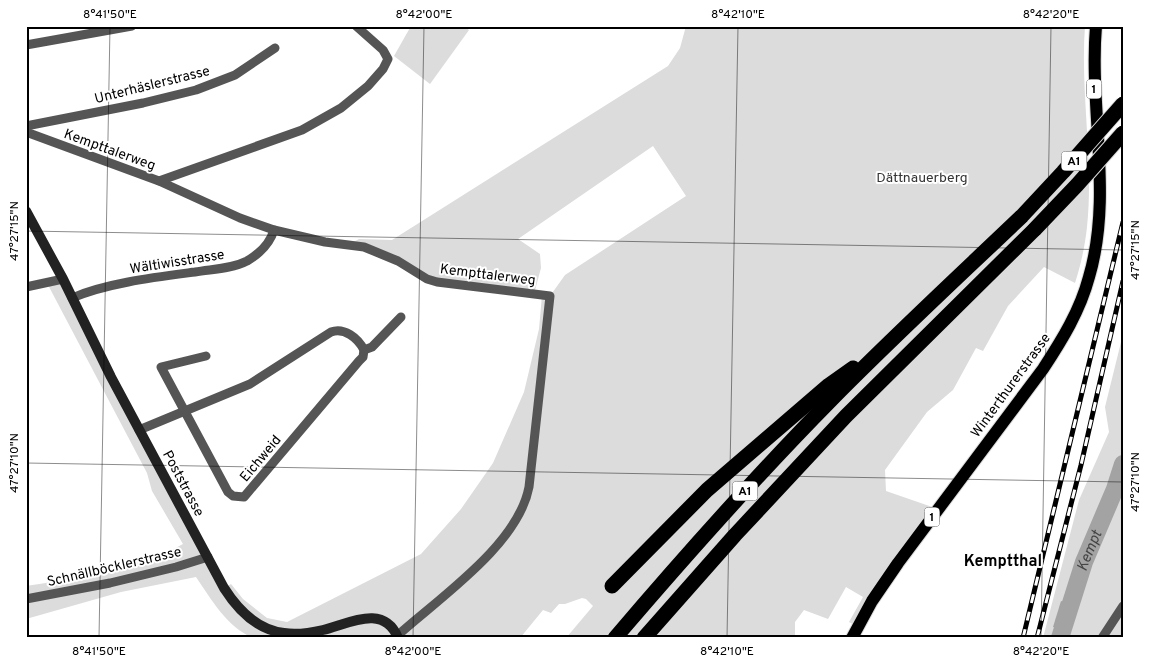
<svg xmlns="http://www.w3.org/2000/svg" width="1149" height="664" font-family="Overpass,sans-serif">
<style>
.green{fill:#dcdcdc}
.water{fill:#a3a3a3}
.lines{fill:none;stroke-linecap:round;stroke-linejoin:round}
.stream{stroke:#a3a3a3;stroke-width:3}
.river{stroke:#a3a3a3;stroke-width:18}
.primary-casing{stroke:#dbdbdb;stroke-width:14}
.highway-casing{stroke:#dbdbdb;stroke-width:17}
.street{stroke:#555;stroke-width:9}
.secondary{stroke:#222;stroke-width:10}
.primary{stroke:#000;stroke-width:12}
.highway{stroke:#000;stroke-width:15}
.rail-casing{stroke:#000;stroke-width:5}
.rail{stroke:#fff;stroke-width:3;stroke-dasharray:9;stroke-linecap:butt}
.highway-bridge-casing{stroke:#dbdbdb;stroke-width:17;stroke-linecap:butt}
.highway-bridge{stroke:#000;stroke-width:15}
.ticks{fill:none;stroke:#000;stroke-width:1;stroke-opacity:0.45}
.labels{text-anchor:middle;stroke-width:4;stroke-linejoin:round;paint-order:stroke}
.shield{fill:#fff;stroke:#4c4c4c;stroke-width:1}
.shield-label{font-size:12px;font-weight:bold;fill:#000}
.street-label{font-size:14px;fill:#000;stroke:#fff}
.park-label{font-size:14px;fill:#333;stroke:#fff}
.water-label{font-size:15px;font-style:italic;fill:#444;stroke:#fff}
.quarter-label{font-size:16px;font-weight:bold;fill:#000;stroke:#fff}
.neatline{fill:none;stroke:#000;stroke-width:2}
.ticks-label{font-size:12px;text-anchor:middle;fill:#000}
</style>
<rect width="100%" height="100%" fill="#fff"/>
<g class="green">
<path d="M 411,26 L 463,26 L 469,30 L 430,84 L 394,56 Z"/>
<path d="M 686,26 L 1085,26 C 1080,93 1094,160 1087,227 C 1085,246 1081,264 1075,283 L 1044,267 L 1008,306 L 983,351 L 976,348 L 953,390 L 927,412 L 885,470 L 886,491 L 938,509 L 858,627 L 849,622 L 863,597 L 846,587 L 828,619 L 804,610 L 795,622 L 795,638 L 566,638 L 593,606 L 586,599 L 582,598 L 565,604 L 559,604 L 551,613 L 543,610 L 520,638 L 253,638 C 227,627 211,599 196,577 L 121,592 L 26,619 L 26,586 C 48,583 70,578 91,574 C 122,567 156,560 183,544 L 152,491 L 147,473 L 47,283 L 63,279 L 225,588 L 231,584 L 243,599 L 267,618 L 287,622 L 421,554 L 461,509 L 493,463 L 524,392 L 539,329 L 542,295 L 550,296 L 565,275 L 686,196 L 653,146 L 518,239 L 540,254 L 541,268 L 534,294 L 437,282 L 417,272 L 350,244 L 359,239 L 392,240 L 668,66 L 680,48 Z"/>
<path d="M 1123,334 L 1123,638 L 1043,638 L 1079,500 L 1109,432 L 1105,407 Z"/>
</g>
<path class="water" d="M 1061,601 L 1078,607 L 1070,632 L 1053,627 Z"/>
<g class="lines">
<path class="stream" d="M 1115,489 L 1123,498"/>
<path class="river" id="s1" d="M 1060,638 L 1084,562 L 1115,489 L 1123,464"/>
<g class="primary-casing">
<path id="primary" d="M 852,638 L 872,601 L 898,563 L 1043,369 C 1062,340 1080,311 1089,277 C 1113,196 1089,109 1096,26"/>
</g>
<g class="highway-casing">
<g id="highway">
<path d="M 612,586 L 707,490 L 829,385 L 853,368"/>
<path d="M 615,638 C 685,556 756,476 831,400 C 893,337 958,277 1022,216"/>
<path d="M 644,638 L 735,535 L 846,416 L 1035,229"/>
</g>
</g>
<g class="street">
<path d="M 26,45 L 132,26"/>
<path d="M 26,126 L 143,103 L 196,90 L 235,75 L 275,48"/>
<path d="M 26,132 L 159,181 L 240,218 L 274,230 L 325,242 L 364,247 L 398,261 L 427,279 L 437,282 L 550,296 L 529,487 C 518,545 439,598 397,636"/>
<path d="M 159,181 L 302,130 L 341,108 L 368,86 L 383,69 L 388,59 L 383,50 L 356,26"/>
<path d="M 26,287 L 63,279"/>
<path d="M 72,298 C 106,283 157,277 195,272 C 212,269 231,269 247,261 C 259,254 270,243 274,230"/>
<path d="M 206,356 L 161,367 L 228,492 L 233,496 L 244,497 L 359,361 L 363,357 L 364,350 L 372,347 L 401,317"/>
<path d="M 139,430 L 250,384 L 331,332 C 344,327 358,338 364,350"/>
<path d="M 26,599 L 110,583 L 176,567 L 208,557"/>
<path d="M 1102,638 L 1123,606"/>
</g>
<path class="secondary" d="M 26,211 L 63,279 L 111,377 L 224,588 C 238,610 257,630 284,633 C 297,635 310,633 323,630 C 348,624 384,603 398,638"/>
<use href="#primary" class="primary"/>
<use href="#highway" class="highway"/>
<g class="rail-casing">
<g id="rail">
<path d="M 1023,638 L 1123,222"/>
<path d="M 1037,638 L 1081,465 L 1123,281"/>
</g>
</g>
<use href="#rail" class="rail"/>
<g class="highway-bridge-casing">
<g id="highway-bridge">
<path d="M 1022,216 L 1063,172 L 1123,104"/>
<path d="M 1035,229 L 1077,185 L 1123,133"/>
</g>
</g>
<use href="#highway-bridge" class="highway-bridge"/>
</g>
<path class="ticks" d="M 26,231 L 1123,250M 26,463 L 1123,482M 99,638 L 110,26M 413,638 L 424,26M 727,638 L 738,26M 1041,638 L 1051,26"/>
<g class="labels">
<g class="shield">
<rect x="1086.5" y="79.5" width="15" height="19" rx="4"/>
<rect x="1061.5" y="151.5" width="25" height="19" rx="4"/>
<rect x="732.5" y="481.5" width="25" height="19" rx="4"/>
<rect x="924.5" y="507.5" width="15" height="19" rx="4"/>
</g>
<g class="shield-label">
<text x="1094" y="93">1</text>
<text x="1074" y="165">A1</text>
<text x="745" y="495">A1</text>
<text x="932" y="521">1</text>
</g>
<g class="street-label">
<text transform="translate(152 84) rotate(-14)" y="5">Unterhäslerstrasse</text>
<text transform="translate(110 149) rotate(20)" y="5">Kempttalerweg</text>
<text transform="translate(177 261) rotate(-9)" y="5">Wältiwisstrasse</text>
<text transform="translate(488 274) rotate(7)" y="5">Kempttalerweg</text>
<text transform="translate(1010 385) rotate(-54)" y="5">Winterthurerstrasse</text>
<text transform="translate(260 458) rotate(-50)" y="5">Eichweid</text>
<text transform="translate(184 483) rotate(62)" y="5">Poststrasse</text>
<text transform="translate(114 566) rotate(-13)" y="5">Schnällböcklerstrasse</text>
</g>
<g class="park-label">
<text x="922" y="182">Dättnauerberg</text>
</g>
<g class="water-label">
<text dy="5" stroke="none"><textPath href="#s1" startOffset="92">Kempt</textPath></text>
</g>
<g class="quarter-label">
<text x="1003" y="566">Kemptthal</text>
</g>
</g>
<rect width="1149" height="664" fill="none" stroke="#ffffff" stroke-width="55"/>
<rect x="28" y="28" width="1094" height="608" class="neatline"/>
<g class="ticks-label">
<text x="110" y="18">8°41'50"E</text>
<text x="424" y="18">8°42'00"E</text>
<text x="738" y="18">8°42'10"E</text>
<text x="1051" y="18">8°42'20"E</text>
<text transform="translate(14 231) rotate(-90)" y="4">47°27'15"N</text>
<text transform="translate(1135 250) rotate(-90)" y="4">47°27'15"N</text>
<text transform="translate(14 463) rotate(-90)" y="4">47°27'10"N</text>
<text transform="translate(1135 482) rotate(-90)" y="4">47°27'10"N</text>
<text x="99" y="655">8°41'50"E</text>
<text x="413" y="655">8°42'00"E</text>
<text x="727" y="655">8°42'10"E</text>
<text x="1041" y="655">8°42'20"E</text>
</g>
</svg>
